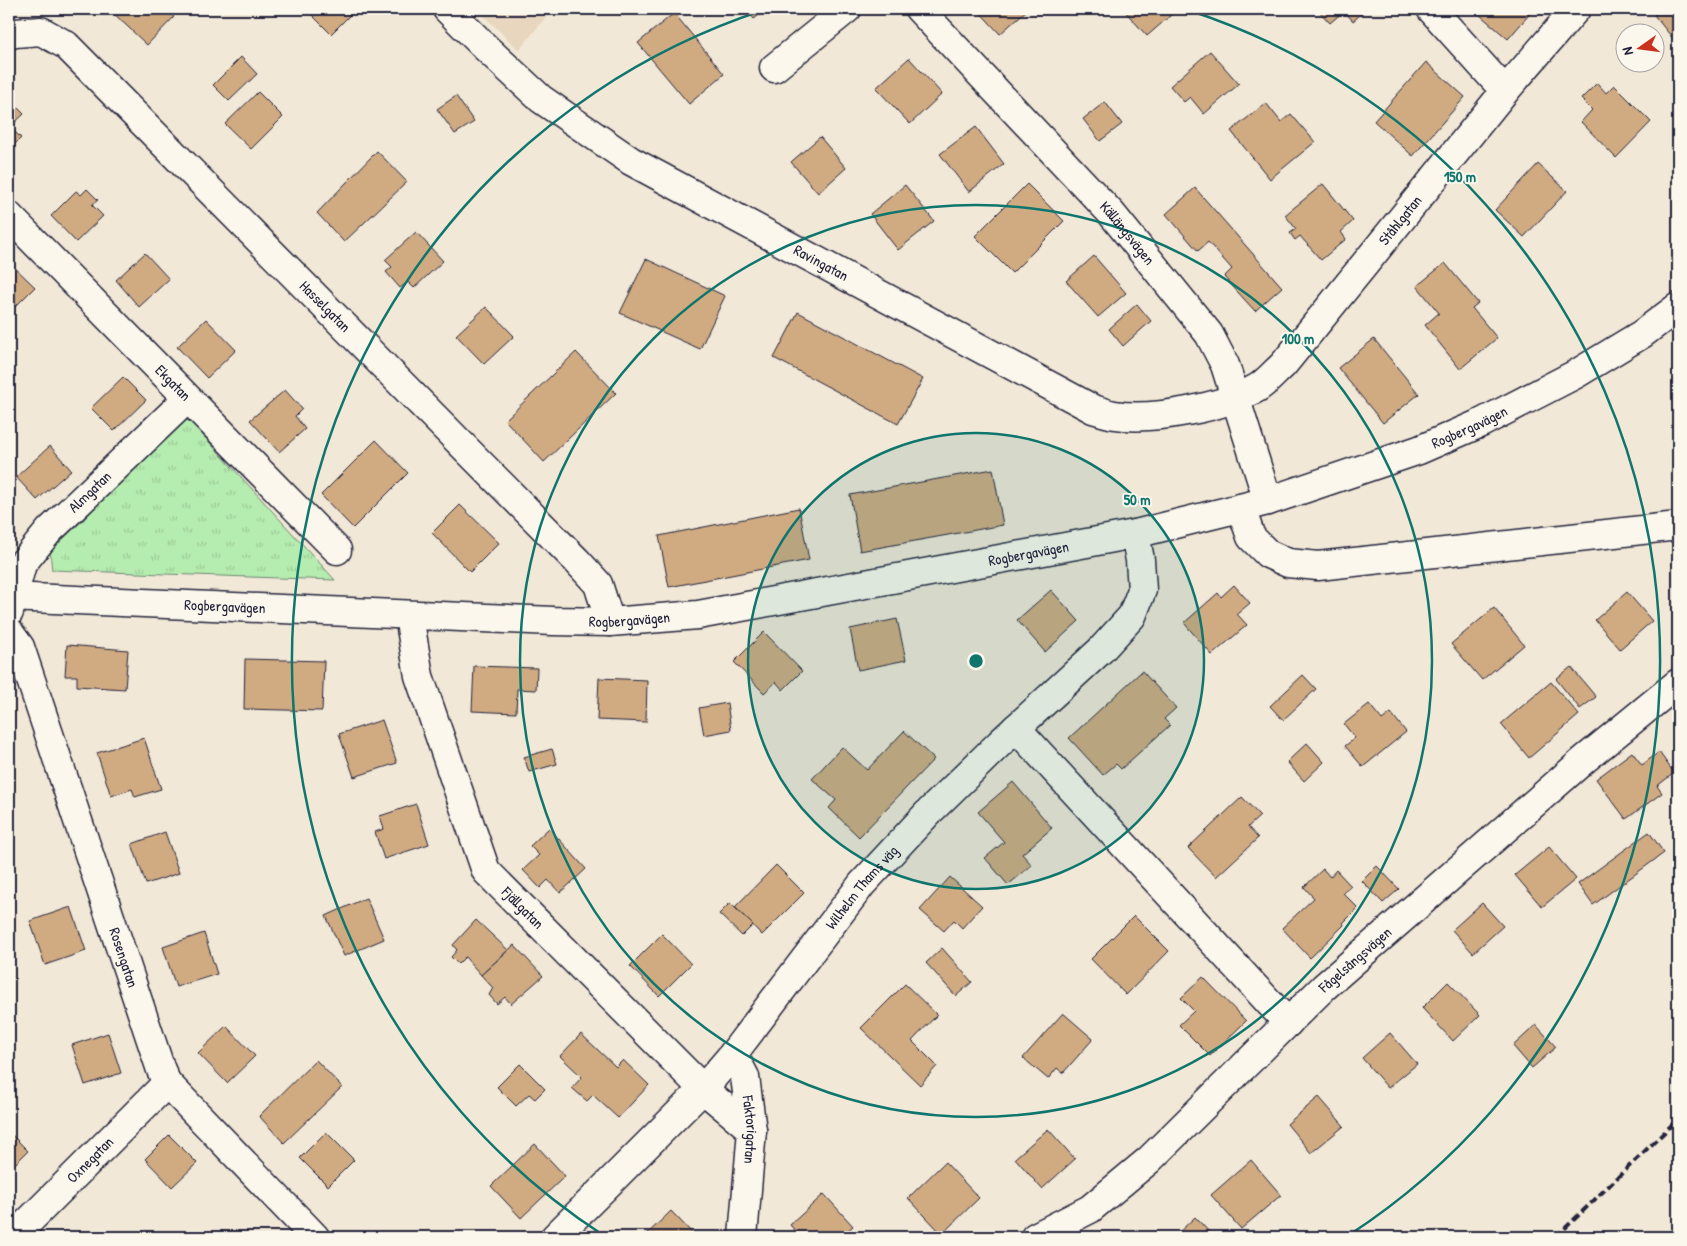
<svg xmlns="http://www.w3.org/2000/svg" width="1687" height="1246" font-family="'Patrick Hand',sans-serif">
<style>
.built{fill:#e8d6be}
.park{fill:url(#park-tufts);stroke:#6c8775}
.building{fill:#d0ab82;stroke:#22223b}
.lines{fill:none;stroke-linecap:round;stroke-linejoin:round}
.minor-casing{stroke:#22223b;stroke-width:31}
.minor{stroke:#fbf7ec;stroke-width:28}
.rail{stroke:#22223b;stroke-width:4;stroke-dasharray:8 4;stroke-linecap:butt}
.ring{fill:none;stroke:#0f766e;stroke-width:2.5}
.labels{text-anchor:middle;stroke-width:4;stroke-linejoin:round;paint-order:stroke}
.street-label{font-size:15px;fill:#22223b;stroke:#fbf7ec}
.centre{fill:#0f766e;stroke:#fbf7ec;stroke-width:2.5}
.ring-label{font-size:15px;text-anchor:middle;font-weight:bold;fill:#0f766e;stroke:#fbf7ec;stroke-width:4;stroke-linejoin:round;paint-order:stroke}
</style>
<defs>
<pattern id="park-tufts" width="24" height="20" patternUnits="userSpaceOnUse" patternTransform="scale(1.25)"><rect width="24" height="20" fill="#b5ecaf"/><path d="M3 7l-1-3M5 7V3M7 7l1-3M15 17l-1-3M17 17v-4M19 17l1-3" fill="none" stroke="#9bca97"/></pattern>
</defs>
<rect width="100%" height="100%" fill="#f2e8d7"/>
<filter id="ink" filterUnits="userSpaceOnUse"><feTurbulence type="fractalNoise" baseFrequency=".02" numOctaves="2"/><feDisplacementMap in="SourceGraphic" scale="10" xChannelSelector="R" yChannelSelector="G"/><feConvolveMatrix kernelMatrix="1 2 1 2 8 2 1 2 1" color-interpolation-filters="sRGB"/></filter>
<g filter="url(#ink)">
<path class="built" d="M 477,9 L 529,9 L 546,17 L 519,50 Z"/>
<path class="park" d="M 182,420 L 190,421 L 335,580 L 52,570 L 50,551 L 82,521 Z"/>
<g class="building">
<path d="M 109,9 L 165,9 L 174,17 L 147,45 Z"/>
<path d="M 306,9 L 356,9 L 331,34 Z"/>
<path d="M 746,9 L 767,9 L 754,19 Z"/>
<path d="M 977,9 L 1028,9 L 1000,34 Z"/>
<path d="M 1123,9 L 1178,9 L 1147,36 Z"/>
<path d="M 1317,9 L 1367,9 L 1353,21 L 1344,11 L 1330,23 Z"/>
<path d="M 1473,9 L 1534,9 L 1508,39 Z"/>
<path d="M 1661,9 L 1678,9 L 1678,45 L 1654,15 Z"/>
<path d="M 674,13 L 724,74 L 689,104 L 638,43 Z"/>
<path d="M 1210,51 L 1239,84 L 1204,114 L 1190,97 L 1184,102 L 1170,86 Z"/>
<path d="M 241,57 L 257,74 L 229,101 L 213,85 Z"/>
<path d="M 909,58 L 942,94 L 910,124 L 876,88 Z"/>
<path d="M 1426,62 L 1465,97 L 1413,156 L 1374,121 Z"/>
<path d="M 1597,83 L 1606,93 L 1614,85 L 1651,122 L 1616,158 L 1581,122 L 1592,110 L 1581,99 Z"/>
<path d="M 258,92 L 283,117 L 251,149 L 225,124 Z"/>
<path d="M 456,96 L 474,122 L 455,134 L 437,109 Z"/>
<path d="M 9,99 L 24,114 L 10,127 L 21,138 L 9,150 Z"/>
<path d="M 1105,102 L 1122,124 L 1100,141 L 1083,119 Z"/>
<path d="M 1266,103 L 1281,122 L 1291,114 L 1315,142 L 1270,179 L 1231,131 Z"/>
<path d="M 976,127 L 1004,164 L 969,192 L 940,154 Z"/>
<path d="M 820,137 L 846,168 L 818,193 L 791,162 Z"/>
<path d="M 377,151 L 407,182 L 344,242 L 317,213 Z"/>
<path d="M 1538,164 L 1567,191 L 1524,237 L 1495,210 Z"/>
<path d="M 1027,184 L 1064,221 L 1012,273 L 975,236 Z"/>
<path d="M 1323,184 L 1353,221 L 1341,232 L 1346,239 L 1321,260 L 1300,236 L 1295,240 L 1290,233 L 1296,229 L 1285,215 Z"/>
<path d="M 905,185 L 934,221 L 898,250 L 870,214 Z"/>
<path d="M 1195,188 L 1282,287 L 1255,311 L 1224,277 L 1232,269 L 1208,242 L 1198,251 L 1166,214 Z"/>
<path d="M 87,189 L 98,200 L 92,205 L 103,216 L 76,242 L 51,216 L 76,191 L 81,195 Z"/>
<path d="M 416,232 L 443,261 L 414,288 L 408,282 L 400,288 L 386,272 L 392,267 L 385,260 Z"/>
<path d="M 145,253 L 169,279 L 139,307 L 116,280 Z"/>
<path d="M 1094,256 L 1126,293 L 1098,317 L 1066,281 Z"/>
<path d="M 646,259 L 725,296 L 700,349 L 620,313 Z"/>
<path d="M 9,262 L 35,287 L 9,313 Z"/>
<path d="M 1445,263 L 1478,303 L 1472,308 L 1497,338 L 1460,369 L 1425,325 L 1439,313 L 1417,286 Z"/>
<path d="M 1137,304 L 1151,321 L 1123,346 L 1109,329 Z"/>
<path d="M 486,307 L 514,336 L 484,364 L 456,335 Z"/>
<path d="M 798,312 L 923,379 L 898,424 L 774,358 Z"/>
<path d="M 206,319 L 236,350 L 207,378 L 177,347 Z"/>
<path d="M 1374,339 L 1419,394 L 1383,423 L 1338,368 Z"/>
<path d="M 576,352 L 616,393 L 544,462 L 505,420 Z"/>
<path d="M 123,377 L 146,400 L 114,431 L 91,408 Z"/>
<path d="M 285,390 L 302,409 L 295,416 L 305,429 L 279,452 L 250,420 Z"/>
<path d="M 376,440 L 408,473 L 353,528 L 321,495 Z"/>
<path d="M 50,446 L 71,470 L 37,500 L 16,477 Z"/>
<path d="M 993,469 L 1003,525 L 860,551 L 850,495 Z"/>
<path d="M 460,505 L 499,543 L 470,572 L 432,533 Z"/>
<path d="M 799,508 L 809,560 L 669,587 L 659,536 Z"/>
<path d="M 1234,585 L 1250,603 L 1237,614 L 1247,625 L 1212,655 L 1184,623 L 1218,593 L 1221,597 Z"/>
<path d="M 1051,590 L 1079,621 L 1045,652 L 1017,620 Z"/>
<path d="M 1627,592 L 1652,621 L 1620,649 L 1595,620 Z"/>
<path d="M 1494,608 L 1524,645 L 1482,680 L 1451,644 Z"/>
<path d="M 897,619 L 906,660 L 858,670 L 850,629 Z"/>
<path d="M 764,632 L 802,671 L 783,690 L 776,682 L 764,693 L 734,662 Z"/>
<path d="M 67,645 L 128,650 L 125,689 L 77,686 L 77,676 L 65,676 Z"/>
<path d="M 245,659 L 324,661 L 322,711 L 244,709 Z"/>
<path d="M 474,666 L 537,668 L 536,690 L 517,689 L 516,713 L 472,711 Z"/>
<path d="M 1571,667 L 1596,697 L 1580,709 L 1556,679 Z"/>
<path d="M 1142,671 L 1176,708 L 1164,719 L 1170,725 L 1121,769 L 1116,764 L 1103,775 L 1069,738 Z"/>
<path d="M 1303,675 L 1316,689 L 1283,720 L 1270,706 Z"/>
<path d="M 599,678 L 647,680 L 646,722 L 597,720 Z"/>
<path d="M 1551,682 L 1579,715 L 1529,758 L 1501,724 Z"/>
<path d="M 727,703 L 731,730 L 704,735 L 699,708 Z"/>
<path d="M 1369,704 L 1382,720 L 1391,713 L 1406,732 L 1363,767 L 1345,746 L 1355,738 L 1344,724 Z"/>
<path d="M 382,720 L 397,763 L 354,777 L 339,734 Z"/>
<path d="M 904,731 L 934,759 L 859,837 L 829,808 L 836,800 L 812,779 L 842,747 L 867,770 Z"/>
<path d="M 144,738 L 161,789 L 135,797 L 132,789 L 111,796 L 97,753 Z"/>
<path d="M 1307,743 L 1324,762 L 1304,781 L 1287,762 Z"/>
<path d="M 552,749 L 557,764 L 529,772 L 524,757 Z"/>
<path d="M 1632,752 L 1642,765 L 1659,752 L 1674,773 L 1657,786 L 1662,793 L 1626,819 L 1596,779 Z"/>
<path d="M 1013,782 L 1052,828 L 1022,854 L 1032,865 L 1008,885 L 985,858 L 1004,842 L 978,812 Z"/>
<path d="M 1242,797 L 1260,816 L 1248,827 L 1258,838 L 1216,877 L 1188,848 Z"/>
<path d="M 416,804 L 429,844 L 384,859 L 375,832 L 384,829 L 380,816 Z"/>
<path d="M 549,828 L 586,869 L 560,893 L 548,880 L 540,888 L 523,870 L 539,855 L 530,846 Z"/>
<path d="M 165,832 L 179,873 L 146,884 L 132,844 Z"/>
<path d="M 1649,832 L 1664,853 L 1593,905 L 1578,884 Z"/>
<path d="M 1549,847 L 1576,879 L 1542,907 L 1515,875 Z"/>
<path d="M 776,865 L 804,893 L 762,935 L 735,907 Z"/>
<path d="M 1377,866 L 1399,889 L 1383,903 L 1362,881 Z"/>
<path d="M 1323,869 L 1330,877 L 1336,870 L 1351,886 L 1343,893 L 1358,908 L 1343,923 L 1344,925 L 1310,958 L 1282,928 L 1314,898 L 1304,887 Z"/>
<path d="M 950,877 L 982,906 L 962,928 L 954,920 L 944,931 L 920,910 Z"/>
<path d="M 366,898 L 384,939 L 344,956 L 326,916 Z"/>
<path d="M 730,903 L 753,925 L 742,936 L 719,914 Z"/>
<path d="M 1482,903 L 1503,926 L 1473,953 L 1452,930 Z"/>
<path d="M 71,907 L 86,951 L 45,965 L 30,921 Z"/>
<path d="M 1134,916 L 1169,951 L 1126,995 L 1091,959 Z"/>
<path d="M 476,920 L 508,950 L 481,975 L 465,957 L 458,964 L 451,957 L 457,950 L 453,945 Z"/>
<path d="M 204,933 L 217,974 L 176,987 L 163,947 Z"/>
<path d="M 662,934 L 691,964 L 659,996 L 630,966 Z"/>
<path d="M 514,945 L 543,976 L 511,1004 L 505,997 L 497,1004 L 489,995 L 493,988 L 481,975 Z"/>
<path d="M 942,948 L 972,982 L 956,996 L 926,963 Z"/>
<path d="M 1203,977 L 1246,1021 L 1210,1056 L 1179,1025 L 1194,1011 L 1181,998 Z"/>
<path d="M 1448,982 L 1480,1015 L 1453,1041 L 1422,1008 Z"/>
<path d="M 905,984 L 937,1015 L 912,1041 L 937,1066 L 920,1085 L 861,1028 Z"/>
<path d="M 1063,1013 L 1093,1039 L 1063,1073 L 1057,1068 L 1048,1079 L 1023,1058 Z"/>
<path d="M 1536,1025 L 1556,1047 L 1532,1068 L 1513,1046 Z"/>
<path d="M 226,1026 L 255,1056 L 227,1083 L 198,1053 Z"/>
<path d="M 108,1033 L 121,1073 L 85,1085 L 72,1045 Z"/>
<path d="M 1390,1033 L 1417,1064 L 1388,1088 L 1362,1058 Z"/>
<path d="M 581,1034 L 616,1067 L 623,1060 L 649,1085 L 618,1118 L 593,1095 L 587,1101 L 572,1088 L 582,1077 L 560,1056 Z"/>
<path d="M 316,1060 L 342,1087 L 284,1143 L 259,1116 Z"/>
<path d="M 520,1064 L 545,1089 L 535,1099 L 529,1094 L 516,1106 L 497,1087 Z"/>
<path d="M 1319,1097 L 1344,1126 L 1311,1153 L 1287,1124 Z"/>
<path d="M 1048,1129 L 1075,1159 L 1042,1189 L 1015,1158 Z"/>
<path d="M 9,1132 L 28,1151 L 9,1170 Z"/>
<path d="M 326,1132 L 354,1160 L 328,1186 L 300,1158 Z"/>
<path d="M 169,1135 L 197,1163 L 172,1187 L 145,1159 Z"/>
<path d="M 535,1144 L 565,1176 L 521,1218 L 491,1186 Z"/>
<path d="M 1251,1160 L 1281,1195 L 1241,1229 L 1211,1195 Z"/>
<path d="M 945,1162 L 979,1198 L 942,1234 L 908,1198 Z"/>
<path d="M 824,1194 L 853,1226 L 840,1237 L 801,1237 L 790,1225 Z"/>
<path d="M 671,1211 L 696,1237 L 644,1237 Z"/>
<path d="M 1195,1217 L 1214,1237 L 1174,1237 Z"/>
</g>
<g class="lines">
<g class="minor-casing">
<g id="minor">
<path id="s1" d="M 447,9 L 485,47 L 541,99 L 631,161 L 1093,409 C 1100,411 1108,414 1115,415 C 1153,421 1224,407 1257,388 C 1267,382 1275,372 1283,365 L 1505,91 L 1576,9"/>
<path id="s2" d="M 919,9 L 1111,213 L 1209,334 L 1225,365 L 1268,501"/>
<path d="M 1431,9 L 1505,91"/>
<path id="s3" d="M 9,35 L 15,33 L 41,31 L 66,45 L 577,561 L 598,584 L 610,622"/>
<path d="M 774,68 L 847,9"/>
<path id="s4" d="M 9,216 L 337,550"/>
<path d="M 1241,508 L 1251,537 L 1268,554 L 1288,563 L 1318,566 L 1678,526"/>
<path id="s5" d="M 9,597 L 553,621 L 610,622 L 698,615 L 1135,534 L 1268,501 L 1419,450 L 1481,423 L 1576,374 L 1642,334 L 1678,307"/>
<path id="s6" d="M 9,612 L 22,564 L 49,531 L 187,399"/>
<path id="s7" d="M 409,616 L 419,676 L 486,871 L 703,1089 L 752,1130"/>
<path id="s8" d="M 9,632 L 20,647 L 161,1070 L 167,1083 L 315,1237"/>
<path d="M 1016,728 L 1288,1023"/>
<path id="s9" d="M 733,1054 L 745,1077 L 752,1130 L 743,1237"/>
<path id="s10" d="M 13,1237 L 167,1083"/>
<path id="s11" d="M 555,1237 L 703,1089 L 733,1054 L 862,884 L 927,814 L 1000,743 L 1101,650 L 1132,616 L 1142,590 L 1140,560 L 1135,534"/>
<path id="s12" d="M 1035,1237 L 1090,1209 L 1149,1160 L 1324,987 L 1585,759 L 1678,683"/>
</g>
</g>
<use href="#minor" class="minor"/>
<path class="rail" d="M 1556,1237 L 1678,1119"/>
</g>
</g>
<circle cx="976" cy="661" r="228" fill="#0f766e" fill-opacity=".12"/>
<g class="ring">
<circle cx="976" cy="661" r="228"/>
<circle cx="976" cy="661" r="456"/>
<path d="M603 1235A685 685 0 0 1 764 10M1188 10A685 685 0 0 1 1349 1235"/>
</g>
<g class="labels">
<g class="street-label">
<text dy="5" stroke="none"><textPath href="#s1" startOffset="1154">Ståhlgatan</textPath></text>
<text dy="5" stroke="none"><textPath href="#s2" startOffset="306">Källängsvägen</textPath></text>
<text dy="5" stroke="none"><textPath href="#s1" startOffset="455">Ravingatan</textPath></text>
<text dy="5" stroke="none"><textPath href="#s3" startOffset="429">Hasselgatan</textPath></text>
<text dy="5" stroke="none"><textPath href="#s4" startOffset="234">Ekgatan</textPath></text>
<text dy="5" stroke="none"><textPath href="#s5" startOffset="1486">Rogbergavägen</textPath></text>
<text dy="5" stroke="none"><textPath href="#s6" startOffset="149">Almgatan</textPath></text>
<text dy="5" stroke="none"><textPath href="#s5" startOffset="1026">Rogbergavägen</textPath></text>
<text dy="5" stroke="none"><textPath href="#s5" startOffset="216">Rogbergavägen</textPath></text>
<text dy="5" stroke="none"><textPath href="#s5" startOffset="621">Rogbergavägen</textPath></text>
<text dy="5" stroke="none"><textPath href="#s11" startOffset="466">Wilhelm Thams väg</textPath></text>
<text dy="5" stroke="none"><textPath href="#s7" startOffset="319">Fjällgatan</textPath></text>
<text dy="5" stroke="none"><textPath href="#s8" startOffset="346">Rosengatan</textPath></text>
<text dy="5" stroke="none"><textPath href="#s12" startOffset="426">Fågelsångsvägen</textPath></text>
<text dy="5" stroke="none"><textPath href="#s9" startOffset="79">Faktorigatan</textPath></text>
<text dy="5" stroke="none"><textPath href="#s10" startOffset="109">Oxnegatan</textPath></text>
</g>
</g>
<circle cx="976" cy="661" r="8" class="centre"/>
<g class="ring-label">
<text x="1460" y="182">150 m</text>
<text x="1298" y="344">100 m</text>
<text x="1137" y="505">50 m</text>
</g>
<rect width="1687" height="1246" fill="none" stroke="#fbf7ec" stroke-width="30"/>
<rect x="15" y="15" width="1657" height="1216" fill="none" stroke="#22223b" stroke-width="2" filter="url(#ink)"/>
<g transform="translate(1640 48) rotate(256)"><circle r="24" fill="#fbf7ec" stroke="#a4a2a5"/>
<path d="M0-4L9 19L0 12L-9 19Z" fill="#c8321e"/>
<text y="-8" font-size="14" font-weight="bold" text-anchor="middle" fill="#22223b">N</text>
</g>
</svg>
